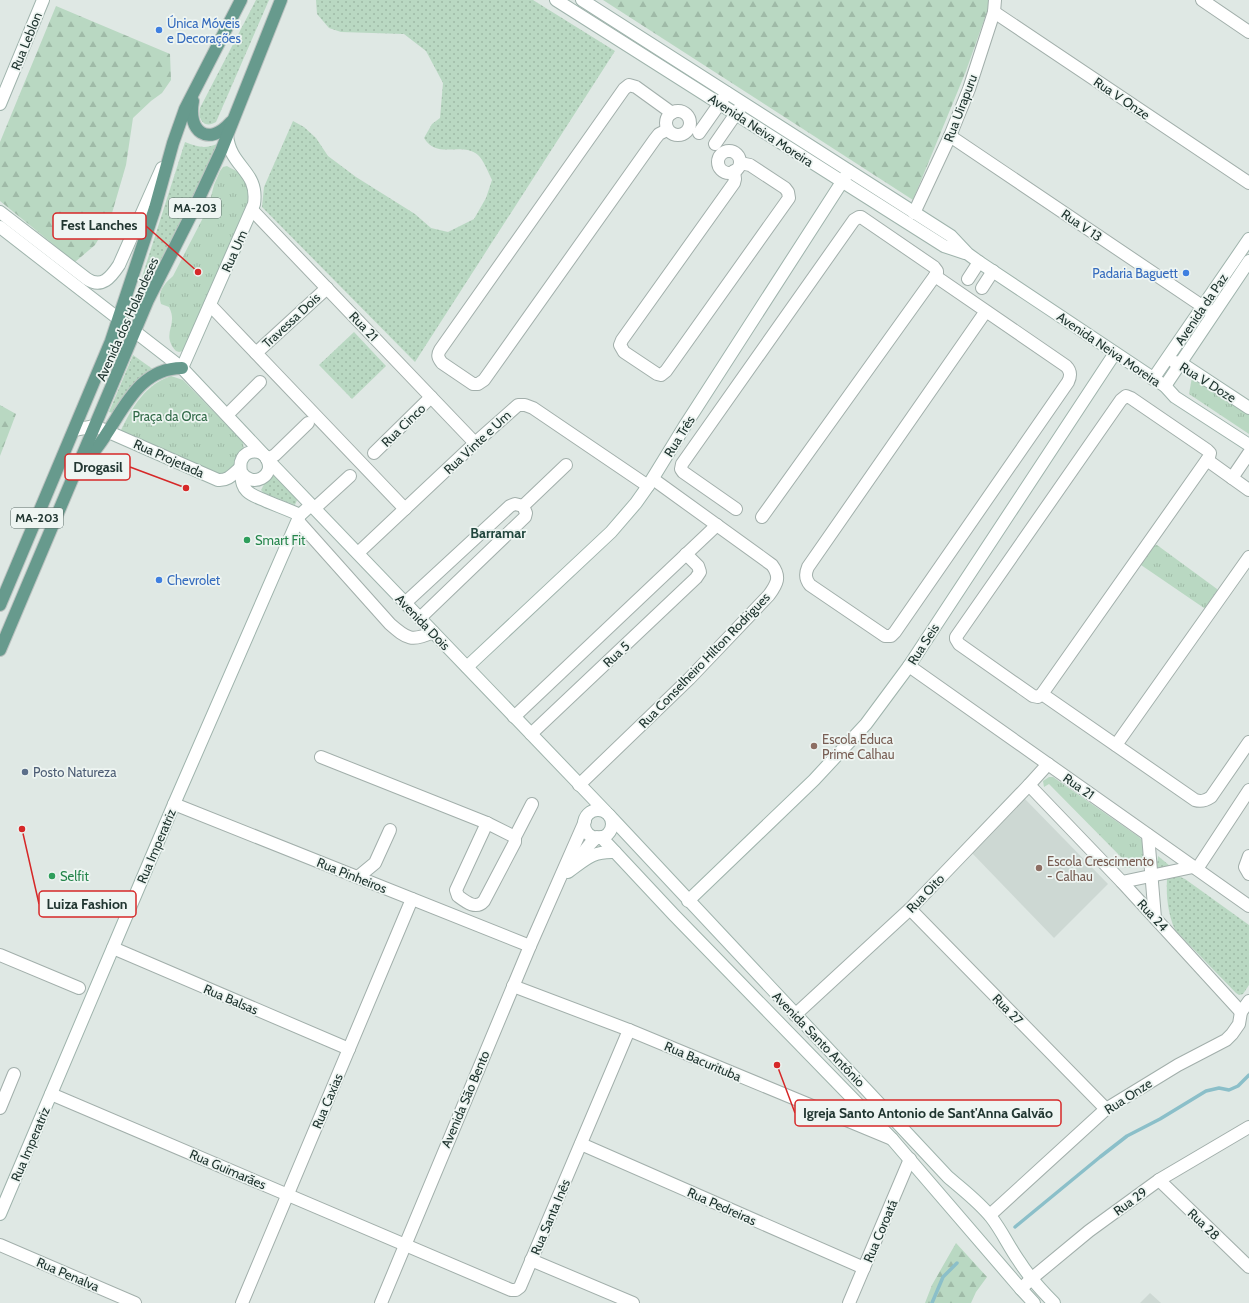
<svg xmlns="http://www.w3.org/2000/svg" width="1249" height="1303" font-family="Cabin,sans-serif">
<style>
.built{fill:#cdd8d3}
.grass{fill:url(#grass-dots)}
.forest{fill:url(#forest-firs)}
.park{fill:url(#park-tufts)}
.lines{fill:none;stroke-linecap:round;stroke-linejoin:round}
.stream{stroke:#8bbfc9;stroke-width:3.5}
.street-casing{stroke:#a2afab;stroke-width:14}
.secondary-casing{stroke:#9fb3ac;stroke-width:14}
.primary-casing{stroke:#bcc3c1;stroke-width:14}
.street{stroke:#fff;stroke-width:12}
.secondary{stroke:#fff;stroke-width:12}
.primary{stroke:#679a8d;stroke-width:12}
.shop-dot{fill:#3f7fe0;stroke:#eef5f2;stroke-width:1.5}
.leisure-dot{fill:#2e9e5b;stroke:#eef5f2;stroke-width:1.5}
.education-dot{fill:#8d6e63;stroke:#eef5f2;stroke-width:1.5}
.service-dot{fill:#5c6f8a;stroke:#eef5f2;stroke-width:1.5}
.labels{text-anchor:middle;stroke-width:3.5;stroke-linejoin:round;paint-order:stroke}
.shield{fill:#eef5f2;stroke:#5e6f6b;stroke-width:1}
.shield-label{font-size:12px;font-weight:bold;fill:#213631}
.shop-label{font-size:13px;fill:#366cbe;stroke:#eef5f2;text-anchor:start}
.street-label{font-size:13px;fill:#213631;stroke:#eef5f2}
.park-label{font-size:13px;fill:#306947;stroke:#eef5f2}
.leisure-label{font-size:13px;fill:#27864d;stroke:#eef5f2;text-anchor:start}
.education-label{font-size:13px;fill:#785e54;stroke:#eef5f2;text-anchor:start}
.service-label{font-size:13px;fill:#4e5e75;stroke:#eef5f2;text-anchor:start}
.neighbourhood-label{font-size:14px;font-weight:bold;fill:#20463d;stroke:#eef5f2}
.leader{fill:none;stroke:#d62828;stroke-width:1.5}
.callout-dot{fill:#d62828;stroke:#eef5f2;stroke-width:1.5}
.callout{fill:#eef5f2;stroke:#d62828;stroke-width:1.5}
.callout-label{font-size:14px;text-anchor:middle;font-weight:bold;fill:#213631}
</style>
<defs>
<pattern id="grass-dots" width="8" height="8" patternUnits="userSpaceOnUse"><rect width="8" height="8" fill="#b9d8c2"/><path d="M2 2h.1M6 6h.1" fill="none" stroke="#9fbaa7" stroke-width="1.8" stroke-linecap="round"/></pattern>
<pattern id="forest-firs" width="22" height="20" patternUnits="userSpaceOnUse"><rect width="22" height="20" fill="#b9d8c2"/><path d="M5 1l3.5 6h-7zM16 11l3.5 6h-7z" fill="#9fbaa7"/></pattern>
<pattern id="park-tufts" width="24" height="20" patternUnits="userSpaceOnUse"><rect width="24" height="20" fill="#b9d8c2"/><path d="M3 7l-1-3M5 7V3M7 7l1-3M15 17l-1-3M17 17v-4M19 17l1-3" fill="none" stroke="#9fbaa7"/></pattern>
</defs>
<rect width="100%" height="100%" fill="#dfe8e4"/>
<g class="built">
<path d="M 1024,798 L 1108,884 L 1054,938 L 971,852 Z"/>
<path d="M 1150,1293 L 1161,1303 L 1140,1303 Z"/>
</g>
<g class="grass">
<path d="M 256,0 L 269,0 L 216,122 C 205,129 197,120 200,108 Z"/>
<path d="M 316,0 L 533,0 L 615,51 L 415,362 L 262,207 L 264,187 L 293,121 L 304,127 L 316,138 L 328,156 L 356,177 L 415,214 L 431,228 L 448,232 L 474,219 L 486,198 L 492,180 C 489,174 483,159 478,155 C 461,141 437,160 424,138 L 432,124 L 440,118 L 443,83 L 426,51 L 404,34 L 341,32 L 329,28 L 317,14 Z"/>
<path d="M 185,142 C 197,147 205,149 217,144 L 196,192 L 145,290 L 136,296 Z"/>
<path d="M 354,332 L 386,366 L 352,399 L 319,365 Z"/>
<path d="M 133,355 L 154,370 L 113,413 L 109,412 Z"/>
<path d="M 271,474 L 274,474 L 295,497 L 297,500 L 295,505 L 264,493 L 261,490 L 269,475 Z"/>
<path d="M 1158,856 L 1170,866 L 1156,871 Z"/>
<path d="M 1178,876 L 1185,879 L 1249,925 L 1249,985 L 1243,994 L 1239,995 L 1236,993 L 1175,930 C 1168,914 1166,897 1167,879 Z"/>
</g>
<g class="forest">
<path d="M 603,0 L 988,0 L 988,9 L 966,71 L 913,200 Z"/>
<path d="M 56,6 L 170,54 L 171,80 L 162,93 L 151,101 L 133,118 L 126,165 L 110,220 L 95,245 L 75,262 L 0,201 L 0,142 Z"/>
<path d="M 0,405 L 16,414 L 0,456 Z"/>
<path d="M 956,1243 L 987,1277 L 976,1292 L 971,1303 L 925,1303 L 932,1285 Z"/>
</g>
<g class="park">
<path d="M 227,166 C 230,168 235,170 238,172 C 250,181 250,197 248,210 L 183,351 L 179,352 L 176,351 C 160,333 179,326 169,307 L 161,304 C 157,292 164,284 173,276 L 208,208 L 214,185 L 220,171 L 223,167 Z"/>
<path d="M 171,376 L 183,380 L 243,442 L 244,450 L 231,473 L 222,476 L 122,432 L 121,430 C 132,407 146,384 171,376 Z"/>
<path d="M 1192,377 L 1249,415 L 1249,434 L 1189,394 Z"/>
<path d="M 1154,545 L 1157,545 L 1217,589 L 1218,591 L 1206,608 L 1204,608 L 1141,565 L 1141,563 Z"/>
<path d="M 1049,777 L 1053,777 L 1139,837 L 1144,842 C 1144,846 1145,851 1144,855 C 1141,870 1124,870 1114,864 L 1121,857 L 1049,784 L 1044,787 L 1043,781 Z"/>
</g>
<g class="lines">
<g class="stream">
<path d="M 1015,1227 L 1100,1157 L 1127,1136 L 1160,1119 L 1206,1091 L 1219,1088 L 1229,1090 L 1238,1086 L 1249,1075"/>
<path d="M 932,1303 L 943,1277 L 957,1263"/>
</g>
<g class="street-casing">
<g id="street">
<path d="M 1202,0 L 1249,32"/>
<path d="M 994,12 L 1249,183"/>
<circle cx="678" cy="123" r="12"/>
<path d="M 667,130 L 659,134 L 655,139 L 484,380 L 478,384 L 473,384 L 442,363 C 438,358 437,355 440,350 L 624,89 L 629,85 L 636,87 L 672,113"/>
<path d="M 699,133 L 727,93"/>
<path d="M 950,136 L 1211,312"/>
<path d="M 715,144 L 742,105"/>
<circle cx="729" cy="162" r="11"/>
<path d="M 734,171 L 735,179 L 734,183 L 622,340 L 620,345 L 624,352 L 657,374 L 661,375 L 666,371 L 789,198 L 788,192 L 785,188 L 750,165 L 740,163"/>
<path d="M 252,210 L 475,443"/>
<path d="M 914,213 L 950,136 L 969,89 L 994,12 L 995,0"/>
<path d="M 935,276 L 1066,366 C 1071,371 1071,376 1068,382 L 895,632 L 891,636 L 885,636 L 810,585 C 805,579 805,574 808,567 L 986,311"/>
<path d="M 968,279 L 979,262"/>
<path d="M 982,288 L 993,271"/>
<path d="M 210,305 L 405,509"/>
<path d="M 256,353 L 327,288"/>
<path d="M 1126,396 L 1131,398 L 1207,450 L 1210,453 L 1209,457 L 1042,694 L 1038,697 L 1033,696 L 959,644 L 956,639 L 956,637 L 1121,400 Z"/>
<path d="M 227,415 L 260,382"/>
<path d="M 374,453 L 431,397"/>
<path d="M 267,459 L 275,455 L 308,423"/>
<path d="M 1207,460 L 1249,490"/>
<path d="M 1232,478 L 1249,453"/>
<path d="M 523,506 L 566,465"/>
<path d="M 315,508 L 350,476"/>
<path d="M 736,509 L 683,472 L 681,469 L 682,464 L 854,220 L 859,217 L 861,217 L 934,267 L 937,271 L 937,273 L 762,517"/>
<path d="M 298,521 L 390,624 C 407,639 412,642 433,632"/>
<path d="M 358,553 L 475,443 L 518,405 L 525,405 L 533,408 L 648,486"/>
<path d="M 405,603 L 510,506 L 515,504 L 523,506 L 526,513 L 525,517 L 420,618"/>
<path d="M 909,666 L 1249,906"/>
<path d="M 1042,694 L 1195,800 C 1201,802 1205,801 1211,797 L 1249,742"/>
<path d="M 514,717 L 717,525"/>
<path d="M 531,734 L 696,578 L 700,572 L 698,566 L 686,554"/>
<path d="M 1116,745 L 1249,557"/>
<path d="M 321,757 L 487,823 L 515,837"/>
<path d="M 579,785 L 689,679 L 769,595 C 777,584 781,577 772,565 L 653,479"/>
<path d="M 1029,785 L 1122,882 L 1241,1012"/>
<path d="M 174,804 L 530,946"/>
<path d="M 487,823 L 456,890 L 458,896 C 466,902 476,910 484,901 L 515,842 L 515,837 L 532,804"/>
<path d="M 1148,835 L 1155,918"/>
<path d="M 1249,856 L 1245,867 L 1249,874"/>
<path d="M 571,868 L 590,844 L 597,837"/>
<path d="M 1197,869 L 1249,790"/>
<path d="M 358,877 L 375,863 L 390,830"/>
<path d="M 1122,882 L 1193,867"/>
<path d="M 910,909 L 1106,1109"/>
<path d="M 113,948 L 349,1049"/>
<path d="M 0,955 L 79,988"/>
<path d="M 513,986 L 629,1030 L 892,1139"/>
<path d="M 795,1015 L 910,909 L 1029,785 L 1048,764"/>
<path d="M 51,1094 L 511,1290 L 516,1290 L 520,1287 L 629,1030"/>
<path d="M 0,1108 L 14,1074"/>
<path d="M 581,1144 L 864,1268"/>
<path d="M 1159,1180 L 1249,1267"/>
<path d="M 990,1215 L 1106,1109 L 1178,1065 L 1226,1040 L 1232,1034 L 1239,1024 L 1241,1012 L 1249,1001"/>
<path d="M 0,1245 L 135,1303"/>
<path d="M 531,1260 L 633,1303"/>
<path d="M 1021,1289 L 1031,1279 L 1089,1231 L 1159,1180 L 1249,1127"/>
<path d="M 242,1303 L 412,899"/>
<path d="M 381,1303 L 530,946 L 585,821"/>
<path d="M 849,1303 L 910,1159"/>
</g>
</g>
<g class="secondary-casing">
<g id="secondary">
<path d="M 556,0 L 944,246 L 965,253"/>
<path d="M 582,0 L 951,236 L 968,254 L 979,262 L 1165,386 L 1175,397 L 1249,445"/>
<path d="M 0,104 L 43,0"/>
<path d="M 0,212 L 87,279 C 102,289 111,277 119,265 L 162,168"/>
<path d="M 0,227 L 182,368 L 265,456"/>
<path d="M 1174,362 L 1181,363 L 1249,408"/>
<path d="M 182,368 L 254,204 C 259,170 230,168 227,135"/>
<path d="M 1153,379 L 1249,239"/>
<path d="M 1165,386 L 1249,261"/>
<path d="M 74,430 L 95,426 L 218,480 C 228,481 233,474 240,468"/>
<path d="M 267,459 L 606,812"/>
<path d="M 241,472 C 252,489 276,476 267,459 C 262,449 247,449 242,459 C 239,464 241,469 241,474 C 242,481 242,486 247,491 C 252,496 260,498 266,501 C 278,506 289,510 300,515"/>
<path d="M 467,667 L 611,532 L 636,503 L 648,486 L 686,424 L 849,171"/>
<circle cx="598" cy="824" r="14"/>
<path d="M 609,815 L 948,1177 C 963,1190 979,1202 991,1217 C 1002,1231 1009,1247 1019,1261 C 1029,1277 1041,1290 1054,1303"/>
<path d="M 601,837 L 674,915 L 892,1139 L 1021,1289 L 1034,1303"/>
<path d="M 568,872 C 586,859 592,851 615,852"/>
<path d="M 688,901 L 814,780 L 866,724 L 909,666 L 1115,353"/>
<path d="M 0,1214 L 174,804 L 300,515 L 311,505"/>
</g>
</g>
<g class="primary-casing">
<g id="primary">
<path d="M 193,101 C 187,131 208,148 231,122"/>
<path d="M 83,466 C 91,455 100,445 107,433 C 126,404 142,368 182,368"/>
<path d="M 0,605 L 111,341 L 155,208 L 173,143 L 185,109 L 241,0"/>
<path d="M 0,650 L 148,300 L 194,209 L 221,151 L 281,0"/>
</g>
</g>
<use href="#street" class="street"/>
<use href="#secondary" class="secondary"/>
<use href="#primary" class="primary"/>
</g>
<g class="shop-dot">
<circle cx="159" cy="30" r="4"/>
<circle cx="1186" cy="273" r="4"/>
<circle cx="159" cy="580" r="4"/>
</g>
<g class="leisure-dot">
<circle cx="247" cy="540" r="4"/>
<circle cx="52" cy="876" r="4"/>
</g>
<g class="education-dot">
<circle cx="814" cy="746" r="4"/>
<circle cx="1039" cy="868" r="4"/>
</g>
<circle class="service-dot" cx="25" cy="772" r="4"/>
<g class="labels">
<g class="shield">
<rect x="169" y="198" width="52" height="20" rx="3"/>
<rect x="11" y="508" width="52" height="20" rx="3"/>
</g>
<g class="shield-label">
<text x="195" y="212">MA-203</text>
<text x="37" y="522">MA-203</text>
</g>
<g class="shop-label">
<text x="167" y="28">Única Móveis<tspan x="167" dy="15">e Decorações</tspan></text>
<text x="1178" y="278" text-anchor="end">Padaria Baguett</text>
<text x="167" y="585">Chevrolet</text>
</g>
<g class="street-label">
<text transform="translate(26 41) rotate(-68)" y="5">Rua Leblon</text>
<text transform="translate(1122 98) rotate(34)" y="5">Rua V Onze</text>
<text transform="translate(960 108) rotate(-69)" y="5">Rua Uirapuru</text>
<text transform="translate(761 130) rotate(33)" y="5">Avenida Neiva Moreira</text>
<text transform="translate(1082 225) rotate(34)" y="5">Rua V 13</text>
<text transform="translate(234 251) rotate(-66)" y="5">Rua Um</text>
<text transform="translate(1201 309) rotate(-56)" y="5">Avenida da Paz</text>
<text transform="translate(127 319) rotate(-66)" y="5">Avenida dos Holandeses</text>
<text transform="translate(291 320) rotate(-43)" y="5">Travessa Dois</text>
<text transform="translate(364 326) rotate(46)" y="5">Rua 21</text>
<text transform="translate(1109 349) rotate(34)" y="5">Avenida Neiva Moreira</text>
<text transform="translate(1208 382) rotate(32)" y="5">Rua V Doze</text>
<text transform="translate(403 425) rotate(-44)" y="5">Rua Cinco</text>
<text transform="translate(679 436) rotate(-58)" y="5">Rua Três</text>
<text transform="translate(477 442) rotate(-43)" y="5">Rua Vinte e Um</text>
<text transform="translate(169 458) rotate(24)" y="5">Rua Projetada</text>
<text transform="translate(423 622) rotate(46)" y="5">Avenida Dois</text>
<text transform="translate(923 644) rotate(-57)" y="5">Rua Seis</text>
<text transform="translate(616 654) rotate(-43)" y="5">Rua 5</text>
<text transform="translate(704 660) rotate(-46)" y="5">Rua Conselheiro Hilton Rodrigues</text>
<text transform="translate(1079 786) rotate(35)" y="5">Rua 21</text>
<text transform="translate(156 846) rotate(-67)" y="5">Rua Imperatriz</text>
<text transform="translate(352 875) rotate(22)" y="5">Rua Pinheiros</text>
<text transform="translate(925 893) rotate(-46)" y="5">Rua Oito</text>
<text transform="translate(1153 915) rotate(47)" y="5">Rua 24</text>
<text transform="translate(231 999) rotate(23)" y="5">Rua Balsas</text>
<text transform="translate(1008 1009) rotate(46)" y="5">Rua 27</text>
<text transform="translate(819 1039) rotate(46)" y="5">Avenida Santo Antônio</text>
<text transform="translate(703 1061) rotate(23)" y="5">Rua Bacurituba</text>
<text transform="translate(1128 1096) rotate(-33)" y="5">Rua Onze</text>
<text transform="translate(465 1099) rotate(-67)" y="5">Avenida São Bento</text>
<text transform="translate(327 1101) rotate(-67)" y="5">Rua Caxias</text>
<text transform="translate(30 1144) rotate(-67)" y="5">Rua Imperatriz</text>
<text transform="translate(228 1169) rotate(23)" y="5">Rua Guimarães</text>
<text transform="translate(1130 1201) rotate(-36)" y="5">Rua 29</text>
<text transform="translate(722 1206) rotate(24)" y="5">Rua Pedreiras</text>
<text transform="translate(550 1217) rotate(-67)" y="5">Rua Santa Inês</text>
<text transform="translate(1204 1224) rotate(44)" y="5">Rua 28</text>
<text transform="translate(880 1231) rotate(-67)" y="5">Rua Coroatá</text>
<text transform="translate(68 1274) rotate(23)" y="5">Rua Penalva</text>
</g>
<g class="park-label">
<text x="170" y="421">Praça da Orca</text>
</g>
<g class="leisure-label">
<text x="255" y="545">Smart Fit</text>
<text x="60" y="881">Selfit</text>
</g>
<g class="education-label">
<text x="822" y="744">Escola Educa<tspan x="822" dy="15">Prime Calhau</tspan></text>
<text x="1047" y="866">Escola Crescimento<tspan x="1047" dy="15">- Calhau</tspan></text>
</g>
<g class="service-label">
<text x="33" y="777">Posto Natureza</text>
</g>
<g class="neighbourhood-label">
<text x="498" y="538">Barramar</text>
</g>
</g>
<path class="leader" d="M198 272L146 226M186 488L130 467M22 829L39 904M777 1065L795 1113"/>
<g class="callout-dot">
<circle cx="198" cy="272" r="4"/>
<circle cx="186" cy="488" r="4"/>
<circle cx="22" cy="829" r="4"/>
<circle cx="777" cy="1065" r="4"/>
</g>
<g class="callout">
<rect x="53" y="213" width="93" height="26" rx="4"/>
<rect x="65" y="454" width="65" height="26" rx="4"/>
<rect x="39" y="891" width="97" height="26" rx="4"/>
<rect x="795" y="1100" width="266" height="26" rx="4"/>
</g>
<g class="callout-label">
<text x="99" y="230">Fest Lanches</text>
<text x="98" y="472">Drogasil</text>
<text x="87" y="909">Luiza Fashion</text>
<text x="928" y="1118">Igreja Santo Antonio de Sant'Anna Galvão</text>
</g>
</svg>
